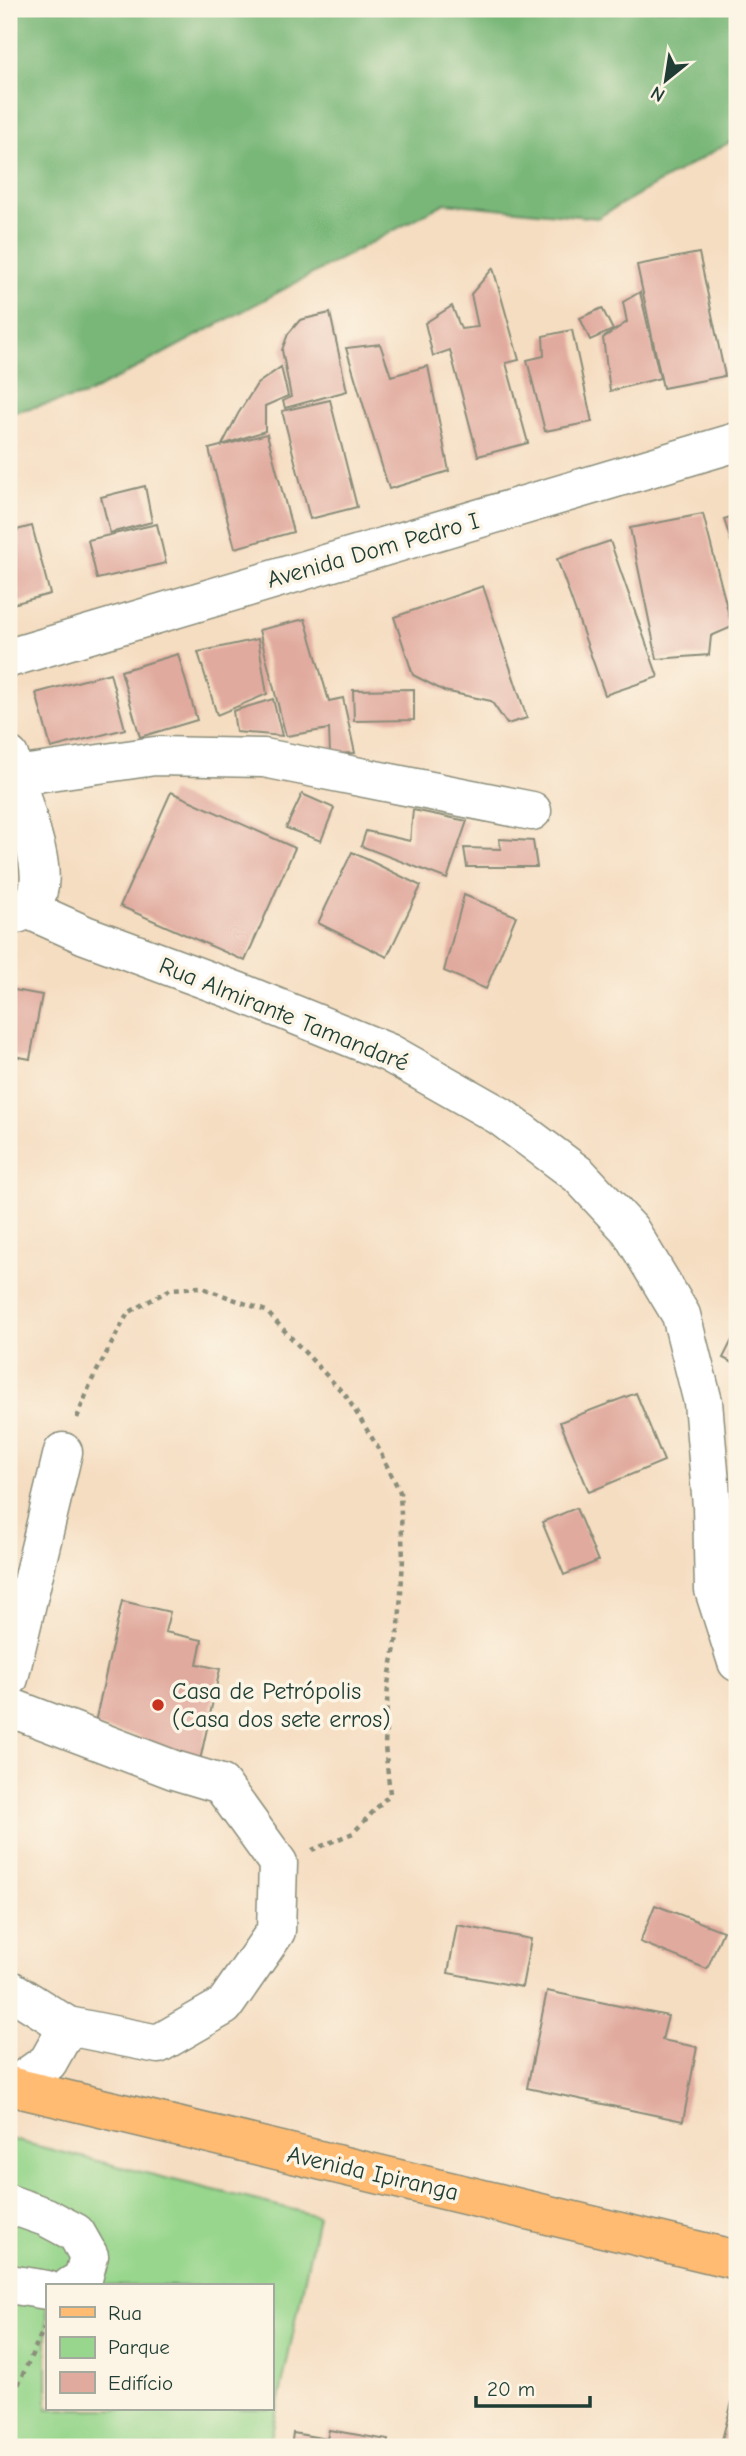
<svg xmlns="http://www.w3.org/2000/svg" width="746" height="2456" font-family="'Comic Neue',sans-serif">
<style>
.green{fill:#97d68c;stroke:#5b8a60;stroke-width:2;fill-rule:evenodd}
.forest{fill:#79b778;stroke:#4c7a56;stroke-width:2}
.building{fill:#e1aa9f}
.lines{fill:none;stroke-linecap:round;stroke-linejoin:round}
.minor-casing{stroke:#8a8d7a;stroke-width:41}
.major-casing{stroke:#8a8d7a;stroke-width:41}
.path{stroke:#8a8d7a;stroke-width:4.5;stroke-dasharray:5 5;stroke-linecap:butt}
.minor{stroke:#fff;stroke-width:38}
.major{stroke:#ffbb71;stroke-width:38}
.poi-dot{fill:#c8321e;stroke:#fcf5e5;stroke-width:2.5}
.labels{text-anchor:middle;stroke-width:7;stroke-linejoin:round;paint-order:stroke}
.street-label{font-size:24px;fill:#1f3d34;stroke:#fcf5e5}
.poi-label{font-size:24px;fill:#1f3d34;stroke:#fcf5e5;text-anchor:start}
</style>
<rect width="100%" height="100%" fill="#fcf5e5"/>
<filter id="ink" filterUnits="userSpaceOnUse"><feTurbulence type="fractalNoise" baseFrequency=".0143" numOctaves="2"/><feDisplacementMap in="SourceGraphic" scale="14" xChannelSelector="R" yChannelSelector="G"/><feConvolveMatrix kernelMatrix="1 2 1 2 8 2 1 2 1" color-interpolation-filters="sRGB"/></filter>
<filter id="wash" filterUnits="userSpaceOnUse"><feTurbulence type="fractalNoise" baseFrequency=".00686" numOctaves="4" result="noise"/><feDisplacementMap in="SourceGraphic" scale="28" xChannelSelector="R" yChannelSelector="G"/><feGaussianBlur stdDeviation="1.57" result="paint"/><feColorMatrix in="noise" values="0 0 0 0 0 0 0 0 0 0 0 0 0 0 0 0 0 1.4 0 .05"/><feComposite in="paint" operator="in"/></filter>
<g filter="url(#wash)">
<rect width="100%" height="100%" fill="#f5ddc1"/>
<path class="green" d="M 9,2139 L 318,2216 L 269,2447 L 9,2447 ZM 47,2286 L 271,2286 L 271,2409 L 47,2409 Z"/>
<path class="forest" d="M 9,9 L 737,9 L 737,138 L 597,218 L 445,203 L 86,395 L 9,413 Z"/>
<g id="blocks">
<g class="building">
<path d="M 699,253 L 725,376 L 663,388 L 637,265 Z"/>
<path d="M 493,268 L 519,360 L 506,363 L 528,443 L 478,456 L 450,350 L 433,356 L 425,323 L 452,306 L 461,329 L 478,327 L 471,294 Z"/>
<path d="M 640,292 L 660,378 L 610,391 L 603,338 L 627,322 L 623,302 Z"/>
<path d="M 602,308 L 613,330 L 590,340 L 580,318 Z"/>
<path d="M 330,313 L 347,391 L 285,408 L 283,401 L 291,397 L 282,350 L 288,334 L 300,320 Z"/>
<path d="M 572,330 L 592,422 L 545,431 L 527,360 L 544,356 L 543,336 Z"/>
<path d="M 380,344 L 391,376 L 428,366 L 449,471 L 389,489 L 346,348 Z"/>
<path d="M 281,367 L 288,396 L 265,406 L 265,431 L 222,445 L 238,414 L 257,384 Z"/>
<path d="M 330,400 L 357,507 L 310,519 L 282,411 Z"/>
<path d="M 267,434 L 293,532 L 235,548 L 209,449 Z"/>
<path d="M 145,486 L 152,522 L 110,533 L 101,497 Z"/>
<path d="M 703,514 L 732,627 L 711,636 L 709,655 L 657,659 L 630,528 Z"/>
<path d="M 737,515 L 737,561 L 724,519 Z"/>
<path d="M 157,524 L 166,563 L 97,579 L 88,540 Z"/>
<path d="M 32,526 L 50,594 L 9,605 L 9,532 Z"/>
<path d="M 610,541 L 658,677 L 605,695 L 557,559 Z"/>
<path d="M 483,586 L 527,718 L 507,724 L 491,701 L 444,691 L 413,675 L 394,617 Z"/>
<path d="M 305,619 L 329,701 L 343,698 L 355,753 L 330,754 L 329,729 L 286,736 L 259,630 Z"/>
<path d="M 258,639 L 267,694 L 217,715 L 198,652 Z"/>
<path d="M 178,654 L 197,720 L 140,737 L 121,671 Z"/>
<path d="M 110,673 L 125,729 L 51,748 L 36,693 Z"/>
<path d="M 414,689 L 414,720 L 354,721 L 353,690 Z"/>
<path d="M 273,699 L 282,736 L 236,732 L 233,711 Z"/>
<path d="M 171,792 L 295,848 L 245,961 L 120,906 Z"/>
<path d="M 302,794 L 334,808 L 321,841 L 286,828 Z"/>
<path d="M 413,810 L 467,821 L 447,879 L 361,846 L 366,831 L 410,841 Z"/>
<path d="M 499,839 L 533,841 L 537,867 L 467,867 L 464,848 L 501,849 Z"/>
<path d="M 352,852 L 421,886 L 387,957 L 318,923 Z"/>
<path d="M 464,895 L 516,916 L 486,989 L 444,971 Z"/>
<path d="M 9,989 L 42,995 L 30,1059 L 9,1055 Z"/>
<path d="M 737,1330 L 737,1365 L 723,1358 Z"/>
<path d="M 636,1393 L 664,1461 L 589,1492 L 560,1422 Z"/>
<path d="M 576,1508 L 598,1561 L 564,1575 L 542,1522 Z"/>
<path d="M 122,1601 L 170,1612 L 165,1632 L 202,1640 L 197,1664 L 220,1669 L 199,1765 L 137,1751 L 140,1736 L 94,1727 Z"/>
<path d="M 655,1905 L 723,1931 L 707,1969 L 640,1942 Z"/>
<path d="M 457,1925 L 531,1939 L 522,1987 L 448,1973 Z"/>
<path d="M 547,1991 L 668,2016 L 662,2040 L 697,2047 L 683,2121 L 527,2088 Z"/>
<path d="M 736,2387 L 737,2447 L 720,2447 Z"/>
<path d="M 329,2430 L 388,2440 L 387,2447 L 291,2447 L 293,2433 L 327,2439 Z"/>
</g>
</g>
</g>
<g filter="url(#ink)">
<use href="#blocks" fill-opacity="0" stroke="#8a8d7a" stroke-width="2"/>
<g class="lines">
<g class="minor-casing">
<g id="minor">
<path d="M 9,658 L 737,442"/>
<path d="M 9,756 C 15,775 20,794 26,814 C 35,845 59,907 9,916"/>
<path d="M 15,776 L 155,756 L 264,758 L 532,811"/>
<path d="M 27,909 L 85,935 L 239,992 L 389,1053 L 500,1116 L 579,1175 L 630,1230 L 681,1315 L 703,1402 L 712,1506 L 714,1590 L 737,1662"/>
<path d="M 9,1678 L 63,1452"/>
<path d="M 9,1707 L 174,1770 L 221,1784 L 278,1863 L 276,1931 L 224,2006 L 158,2044 L 68,2026 L 9,1989"/>
<path d="M 13,2087 L 48,2062 L 68,2026"/>
<path d="M 9,2204 L 46,2217 L 76,2233 L 89,2256 L 83,2279 L 71,2286"/>
<path d="M 9,2284 L 47,2290"/>
</g>
</g>
<g class="major-casing">
<path id="major" d="M 9,2086 L 737,2260"/>
</g>
<g class="path">
<path d="M 77,1418 L 91,1382 L 128,1313 L 171,1289 L 200,1287 L 266,1311 L 346,1396 L 377,1446 L 400,1492 L 403,1559 L 399,1626 L 388,1684 L 385,1746 L 390,1794 L 353,1833 L 312,1850"/>
<path d="M 14,2394 L 44,2328"/>
</g>
<use href="#minor" class="minor"/>
<use href="#major" class="major"/>
</g>
</g>
<circle class="poi-dot" cx="158" cy="1705" r="7"/>
<g class="labels">
<g class="street-label">
<text transform="translate(373 550) rotate(-16)" y="8">Avenida Dom Pedro I</text>
<text transform="translate(284 1014) rotate(22)" y="8">Rua Almirante Tamandaré</text>
<text transform="translate(373 2173) rotate(13)" y="8">Avenida Ipiranga</text>
</g>
<g class="poi-label">
<text x="172" y="1699">Casa de Petrópolis<tspan x="172" dy="28">(Casa dos sete erros)</tspan></text>
</g>
</g>
<rect width="746" height="2456" fill="none" stroke="#fcf5e5" stroke-width="35"/>
<rect x="46" y="2284" width="228" height="126" fill="#fcf5e5" stroke="#a4ab9e" stroke-width="2"/>
<rect x="60" y="2307" width="35" height="10" fill="#ffbb71" stroke="#a4ab9e" stroke-width="2"/>
<text x="108" y="2320" font-size="21" fill="#1f3d34">Rua</text>
<rect x="60" y="2337" width="35" height="21" fill="#97d68c" stroke="#a4ab9e" stroke-width="2"/>
<text x="108" y="2354" font-size="21" fill="#1f3d34">Parque</text>
<rect x="60" y="2372" width="35" height="21" fill="#e1aa9f" stroke="#a4ab9e" stroke-width="2"/>
<text x="108" y="2390" font-size="21" fill="#1f3d34">Edifício</text>
<g transform="translate(666 80) rotate(210)" stroke="#fcf5e5" stroke-width="5" paint-order="stroke">
<path d="M0-5L12 26L0 18L-12 26Z" fill="#1f3d34"/>
<text y="-10" font-size="19" font-weight="bold" text-anchor="middle" fill="#1f3d34">N</text>
</g>
<path d="M476 2396v10h114v-10" fill="none" stroke="#1f3d34" stroke-width="3.5"/>
<text x="487" y="2396" font-size="21" fill="#1f3d34" stroke="#fcf5e5" stroke-width="5" paint-order="stroke">20 m</text>
</svg>
